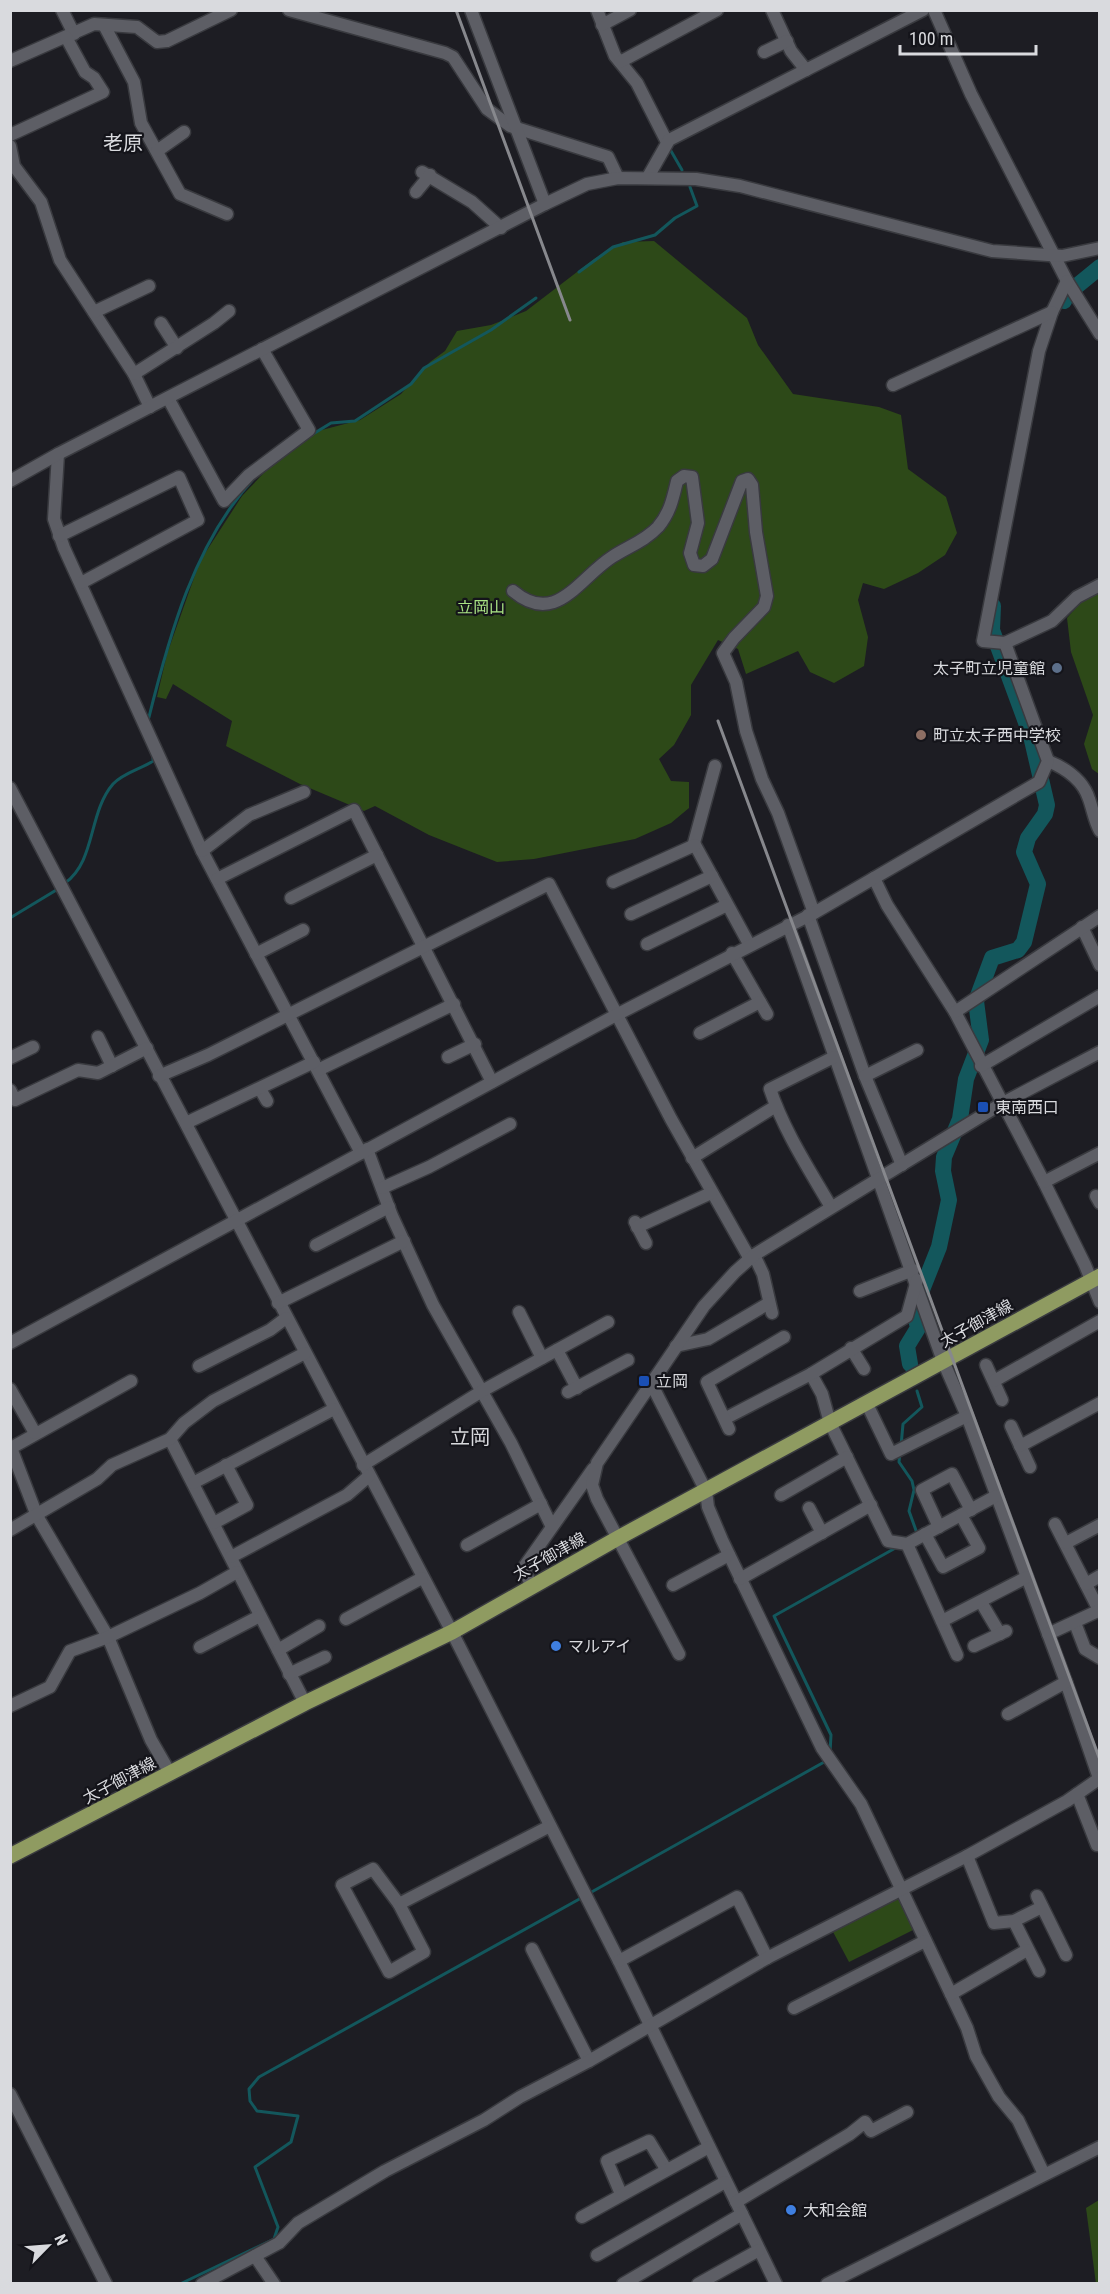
<svg xmlns="http://www.w3.org/2000/svg" width="1110" height="2294" font-family="'Roboto Condensed','Noto Sans JP',sans-serif">
<style>
.green{fill:#2d4918}
.lines{fill:none;stroke-linecap:round;stroke-linejoin:round}
.stream{stroke:#13575c;stroke-width:3}
.river{stroke:#13575c;stroke-width:16}
.minor-casing{stroke:#393a3f;stroke-width:15}
.major-casing{stroke:#393a3f;stroke-width:18}
.minor{stroke:#5d5e65;stroke-width:12}
.major{stroke:#8f9b61;stroke-width:15}
.rail{stroke:#87888d;stroke-width:3}
.service-dot{fill:#5c6f8a;stroke:#14141a;stroke-width:2}
.education-dot{fill:#8d6e63;stroke:#14141a;stroke-width:2}
.transit-dot{fill:#1a4fb4;stroke:#14141a;stroke-width:2}
.shop-dot{fill:#3f7fe0;stroke:#14141a;stroke-width:2}
.labels{text-anchor:middle;stroke-width:4.5;stroke-linejoin:round;paint-order:stroke}
.park-label{font-size:16px;fill:#a9e284;stroke:#14141a}
.poi-label{font-size:16px;fill:#d9dade;stroke:#14141a;text-anchor:start}
.street-label{font-size:16px;fill:#d9dade;stroke:#14141a}
.quarter-label{font-size:20px;fill:#d9dade;stroke:#14141a}
</style>
<rect width="100%" height="100%" fill="#1d1d23"/>
<g class="green">
<path d="M 654,241 L 747,318 L 758,345 L 793,394 L 879,407 L 901,415 L 908,469 L 946,497 L 957,533 L 945,555 L 918,573 L 884,589 L 863,583 L 858,600 L 868,637 L 864,666 L 834,683 L 810,672 L 798,651 L 746,674 L 738,649 L 718,640 L 691,685 L 691,715 L 674,745 L 659,759 L 671,781 L 689,782 L 689,808 L 671,823 L 635,839 L 534,859 L 497,862 L 429,835 L 375,806 L 364,811 L 300,784 L 226,746 L 232,721 L 173,684 L 166,699 L 157,697 L 167,654 L 200,561 L 242,496 L 277,459 L 318,431 L 360,420 L 401,394 L 430,362 L 445,351 L 457,331 L 491,325 L 526,311 L 594,259 L 623,242 Z"/>
<path d="M 1099,590 L 1099,774 L 1092,769 L 1084,744 L 1093,715 L 1071,652 L 1067,618 L 1088,594 Z"/>
<path d="M 899,1896 L 915,1929 L 849,1962 L 832,1930 Z"/>
<path d="M 1099,2200 L 1100,2283 L 1096,2284 L 1086,2208 Z"/>
</g>
<g class="lines">
<g class="stream">
<path d="M 601,35 L 607,51"/>
<path d="M 671,151 L 682,170"/>
<path d="M 579,272 L 613,247 L 655,235 L 675,218 L 697,206 L 690,187"/>
<path d="M 313,434 L 331,423 L 355,421 L 411,384 L 424,368 L 491,330 L 536,298"/>
<path d="M 148,721 C 169,636 194,543 255,477"/>
<path d="M 65,883 C 96,861 88,813 113,784 C 123,773 141,769 153,761 L 153,756"/>
<path d="M 10,918 L 58,889"/>
<path d="M 901,1446 L 903,1424 L 922,1407 L 917,1391"/>
<path d="M 900,1452 L 899,1462 L 912,1481 L 914,1490 L 909,1511 L 918,1536"/>
<path d="M 830,1753 L 831,1735 L 774,1616 L 899,1546"/>
<path d="M 588,1894 L 826,1761"/>
<path d="M 180,2284 L 274,2239 L 278,2227 L 255,2167 L 291,2142 L 298,2116 L 257,2111 L 250,2101 L 249,2089 L 259,2077 L 583,1897"/>
</g>
<g class="river">
<path d="M 1064,301 L 1067,294 L 1100,267"/>
<path d="M 910,1364 L 907,1346 L 918,1328 L 914,1310 L 939,1247 L 949,1200 L 943,1171 L 944,1157 L 960,1119 L 966,1079 L 981,1040 L 976,1001 L 992,958 L 1018,950 L 1024,942 L 1038,884 L 1024,852 L 1028,838 L 1045,814 L 1047,805 L 1031,736 L 992,630 L 993,606"/>
</g>
<g class="minor-casing">
<g id="minor">
<path d="M 62,10 L 74,34"/>
<path d="M 289,10 L 445,53 L 453,57 L 487,109 L 510,126 L 608,157 L 618,178"/>
<path d="M 471,10 L 545,204"/>
<path d="M 597,10 L 615,56 L 637,83 L 667,142"/>
<path d="M 772,10 L 791,51 L 806,70"/>
<path d="M 934,10 L 971,94 L 1067,281 L 1100,334"/>
<path d="M 104,25 L 134,82 L 141,123 L 180,194 L 227,214"/>
<path d="M 602,25 L 630,10"/>
<path d="M 764,52 L 787,41"/>
<path d="M 10,61 L 94,24 L 137,27 L 157,42 L 167,41 L 231,10"/>
<path d="M 620,62 L 717,10"/>
<path d="M 10,135 L 103,92 L 94,78 L 85,72 L 66,37"/>
<path d="M 10,146 L 14,166 L 41,202 L 60,260 L 134,374 L 150,407"/>
<path d="M 157,151 L 184,132"/>
<path d="M 422,172 L 472,202 L 501,228"/>
<path d="M 648,177 L 669,140 L 923,10"/>
<path d="M 416,192 L 430,175"/>
<path d="M 1067,281 L 1052,312 L 1039,351 L 983,641 L 1005,643 L 1052,621 L 1077,597 L 1100,585"/>
<path d="M 94,312 L 149,286"/>
<path d="M 161,323 L 177,348"/>
<path d="M 134,374 L 214,323 L 229,311"/>
<path d="M 893,385 L 1052,312"/>
<path d="M 168,398 L 224,501 L 249,475 L 309,430 L 262,349"/>
<path d="M 58,454 L 54,519 L 64,548 L 202,851 L 361,1153"/>
<path d="M 10,481 L 58,454 L 545,204 L 587,184 L 618,178 L 696,179 L 740,186 L 992,251 L 1062,256 L 1100,248"/>
<path d="M 59,536 L 179,477 L 198,520 L 81,583"/>
<path d="M 513,591 C 556,627 578,579 612,557 C 627,547 645,541 658,527 C 670,513 673,498 677,481 L 684,476 L 692,477 L 698,523 L 690,553 L 694,565 L 703,566 L 712,559 L 742,481 L 748,479 L 752,485 L 756,532 L 767,596 L 764,607 L 734,638 L 723,653 L 736,682 L 746,731 L 762,779 L 778,813 L 814,913"/>
<path d="M 1048,761 C 1065,768 1083,780 1089,799 C 1093,810 1094,820 1100,831"/>
<path d="M 715,766 L 694,843 L 749,944"/>
<path d="M 10,788 L 452,1632 L 619,1961 L 776,2284"/>
<path d="M 202,851 L 249,815 L 304,792"/>
<path d="M 874,878 L 887,905 L 955,1012 L 1044,1182 L 1085,1265 L 1100,1302"/>
<path d="M 217,879 L 354,810 L 492,1082"/>
<path d="M 613,882 L 695,845"/>
<path d="M 291,898 L 377,855"/>
<path d="M 631,914 L 712,876"/>
<path d="M 808,915 L 865,1076 L 902,1165"/>
<path d="M 788,925 L 943,1361 L 967,1416 L 1066,1682 L 1100,1781"/>
<path d="M 1082,927 L 1100,965"/>
<path d="M 647,944 L 727,905"/>
<path d="M 732,953 L 767,1014"/>
<path d="M 256,954 L 303,930"/>
<path d="M 955,1012 L 1100,916"/>
<path d="M 700,1033 L 760,1002"/>
<path d="M 98,1037 L 112,1066"/>
<path d="M 448,1057 L 475,1044"/>
<path d="M 10,1058 L 33,1047"/>
<path d="M 981,1066 L 1100,996"/>
<path d="M 318,1070 L 454,1004"/>
<path d="M 159,1076 L 208,1055 L 549,884 L 671,1119 L 750,1259"/>
<path d="M 865,1076 L 917,1050"/>
<path d="M 260,1089 L 267,1101"/>
<path d="M 10,1090 L 15,1100 L 78,1070 L 98,1073 L 147,1048"/>
<path d="M 186,1123 L 314,1062"/>
<path d="M 367,1149 L 392,1216 L 433,1305 L 511,1443 L 551,1525"/>
<path d="M 692,1158 L 776,1106"/>
<path d="M 1044,1182 L 1100,1153"/>
<path d="M 382,1188 L 429,1167 L 510,1124"/>
<path d="M 1096,1196 L 1100,1203"/>
<path d="M 831,1207 C 809,1169 784,1131 770,1089 L 834,1057"/>
<path d="M 635,1222 L 646,1243"/>
<path d="M 637,1227 L 711,1193"/>
<path d="M 316,1245 L 389,1207"/>
<path d="M 754,1255 L 763,1274 L 772,1313"/>
<path d="M 860,1291 L 913,1270"/>
<path d="M 278,1303 L 404,1241"/>
<path d="M 519,1312 L 542,1358"/>
<path d="M 10,1343 L 618,1014 L 814,913 L 1039,782 L 1048,761 L 1005,643"/>
<path d="M 676,1346 L 708,1339 L 769,1303"/>
<path d="M 851,1348 L 864,1369"/>
<path d="M 557,1350 L 577,1388"/>
<path d="M 986,1365 L 1002,1400"/>
<path d="M 199,1366 L 270,1330 L 286,1318"/>
<path d="M 811,1374 L 822,1394 L 830,1423 L 888,1541 L 907,1544 L 996,1496"/>
<path d="M 131,1381 L 11,1448 L 37,1516 L 108,1637 L 151,1740 L 170,1773"/>
<path d="M 994,1381 L 1100,1321"/>
<path d="M 651,1383 L 706,1491 L 708,1507 L 722,1540 L 822,1748 L 861,1804 L 967,2028 L 976,2056 L 999,2097 L 1018,2120 L 1044,2174"/>
<path d="M 10,1389 L 35,1433"/>
<path d="M 568,1392 L 628,1360"/>
<path d="M 867,1404 L 891,1454 L 967,1416"/>
<path d="M 726,1418 L 811,1374 L 907,1316 L 917,1280"/>
<path d="M 1011,1426 L 1030,1467"/>
<path d="M 729,1429 L 707,1382 L 784,1337"/>
<path d="M 170,1439 L 305,1703"/>
<path d="M 1020,1446 L 1100,1403"/>
<path d="M 363,1465 L 482,1391 L 608,1322"/>
<path d="M 193,1483 L 334,1409"/>
<path d="M 781,1495 L 847,1457"/>
<path d="M 809,1508 L 822,1533"/>
<path d="M 214,1523 L 247,1505 L 226,1465"/>
<path d="M 1055,1524 L 1100,1612"/>
<path d="M 939,1527 L 922,1490 L 952,1474 L 971,1510"/>
<path d="M 10,1530 L 97,1479 L 112,1465 L 170,1439 L 184,1423 L 213,1401 L 305,1353"/>
<path d="M 925,1534 L 943,1567 L 979,1548 L 961,1515"/>
<path d="M 1066,1543 L 1100,1525"/>
<path d="M 907,1544 L 957,1655"/>
<path d="M 467,1545 L 541,1504"/>
<path d="M 231,1557 L 347,1495 L 369,1476"/>
<path d="M 740,1579 L 871,1505"/>
<path d="M 1086,1584 L 1100,1576"/>
<path d="M 673,1585 L 729,1555"/>
<path d="M 531,1586 L 524,1567 L 593,1469"/>
<path d="M 981,1602 L 1000,1634"/>
<path d="M 346,1619 L 422,1578"/>
<path d="M 942,1621 L 1027,1577"/>
<path d="M 1075,1623 L 1085,1649 L 1100,1658"/>
<path d="M 1048,1634 L 1100,1610"/>
<path d="M 974,1646 L 1006,1631"/>
<path d="M 200,1647 L 260,1616"/>
<path d="M 278,1650 L 319,1626"/>
<path d="M 679,1654 L 597,1499 L 592,1485 L 597,1463 L 704,1306 L 735,1272 L 754,1255 L 1001,1104 L 1100,1052"/>
<path d="M 289,1674 L 325,1657"/>
<path d="M 10,1706 L 50,1687 L 70,1651 L 108,1637 L 200,1593 L 237,1572"/>
<path d="M 1008,1714 L 1066,1682"/>
<path d="M 1077,1794 L 1097,1845 L 1100,1845"/>
<path d="M 967,1856 L 994,1923 L 1014,1921 L 1042,1907"/>
<path d="M 373,1869 L 399,1904 L 424,1952 L 389,1972 L 342,1885 Z"/>
<path d="M 1037,1896 L 1066,1955"/>
<path d="M 399,1904 L 550,1826"/>
<path d="M 1014,1921 L 1039,1971"/>
<path d="M 532,1949 L 589,2061"/>
<path d="M 619,1961 L 737,1897 L 767,1958"/>
<path d="M 951,1994 L 1027,1950"/>
<path d="M 794,2008 L 925,1941"/>
<path d="M 10,2094 L 106,2284"/>
<path d="M 621,2194 L 607,2161 L 649,2141 L 666,2169"/>
<path d="M 736,2202 L 850,2134 L 865,2122 L 871,2131 L 907,2112"/>
<path d="M 582,2217 L 709,2147"/>
<path d="M 597,2255 L 725,2182"/>
<path d="M 255,2256 L 274,2284"/>
<path d="M 202,2284 L 279,2243 L 298,2223 L 385,2171 L 484,2120 L 520,2097 L 589,2061 L 767,1958 L 967,1856 L 1067,1801 L 1100,1778"/>
<path d="M 623,2284 L 742,2214"/>
<path d="M 698,2284 L 759,2250"/>
<path d="M 827,2284 L 1100,2147"/>
</g>
</g>
<g class="major-casing">
<path id="major" d="M 10,1856 L 305,1703 L 452,1632 L 618,1538 L 1100,1276"/>
</g>
<use href="#minor" class="minor"/>
<use href="#major" class="major"/>
<g class="rail">
<path d="M 456,10 L 570,320"/>
<path d="M 718,721 L 1100,1760"/>
</g>
</g>
<circle class="service-dot" cx="1057" cy="668" r="6"/>
<circle class="education-dot" cx="921" cy="735" r="6"/>
<g class="transit-dot">
<rect x="977" y="1101" width="12" height="12" rx="3"/>
<rect x="638" y="1375" width="12" height="12" rx="3"/>
</g>
<g class="shop-dot">
<circle cx="556" cy="1646" r="6"/>
<circle cx="791" cy="2210" r="6"/>
</g>
<g class="labels">
<g class="park-label">
<text x="481" y="613">立岡山</text>
</g>
<g class="poi-label">
<text x="1045" y="674" text-anchor="end">太子町立児童館</text>
<text x="933" y="741">町立太子西中学校</text>
<text x="995" y="1113">東南西口</text>
<text x="656" y="1387">立岡</text>
<text x="568" y="1652">マルアイ</text>
<text x="803" y="2216">大和会館</text>
</g>
<g class="street-label">
<text transform="translate(976 1323) rotate(-29)" y="6">太子御津線</text>
<text transform="translate(549 1556) rotate(-29)" y="6">太子御津線</text>
<text transform="translate(119 1780) rotate(-28)" y="6">太子御津線</text>
</g>
<g class="quarter-label">
<text x="123" y="150">老原</text>
<text x="470" y="1444">立岡</text>
</g>
</g>
<rect width="1110" height="2294" fill="none" stroke="#d9dade" stroke-width="24"/>
<g transform="translate(48 2246) rotate(65)" stroke="#14141a" stroke-width="4.5" paint-order="stroke">
<path d="M0-4.5L10 22L0 15L-10 22Z" fill="#d9dade"/>
<text y="-9" font-size="16" font-weight="bold" text-anchor="middle" fill="#d9dade">N</text>
</g>
<path d="M900 45v9h136v-9" fill="none" stroke="#d9dade" stroke-width="3"/>
<text x="909" y="45" font-size="18" fill="#d9dade" stroke="#14141a" stroke-width="4.5" paint-order="stroke">100 m</text>
</svg>
